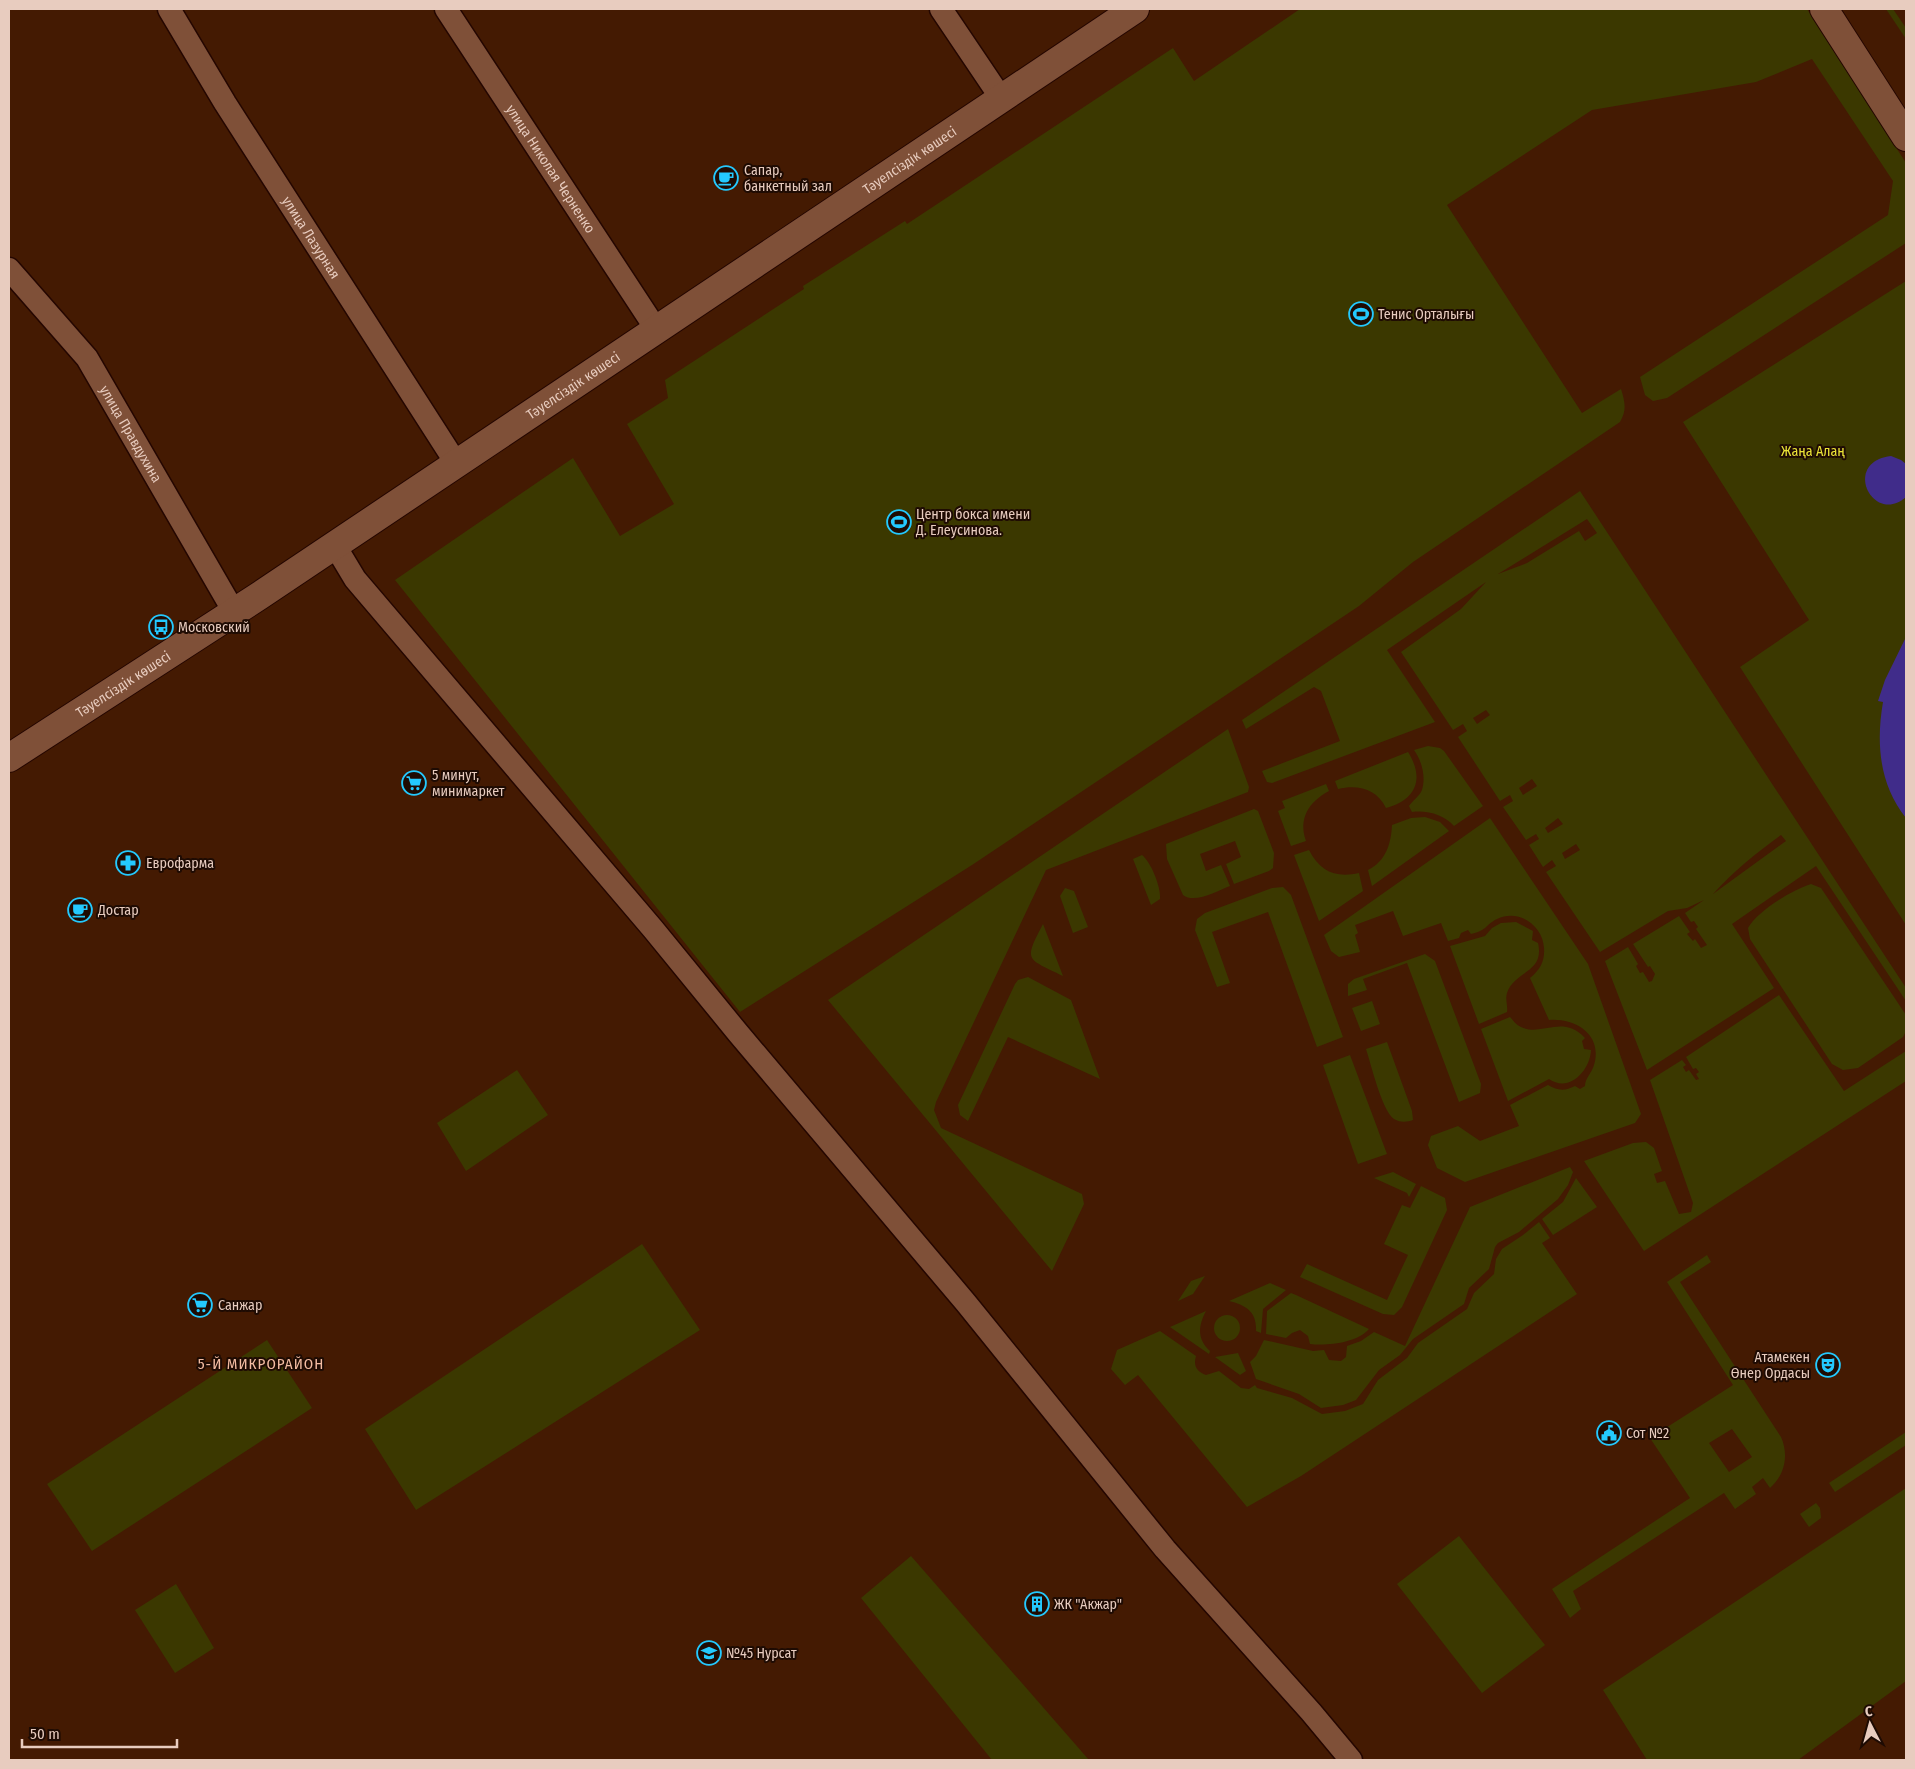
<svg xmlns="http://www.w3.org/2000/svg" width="1915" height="1769" font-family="'Fira Sans Condensed',sans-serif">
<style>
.green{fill:#3b3800;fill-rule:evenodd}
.water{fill:#402c8a}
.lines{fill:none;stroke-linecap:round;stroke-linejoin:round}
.minor-casing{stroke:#240600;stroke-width:25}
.tertiary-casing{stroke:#240600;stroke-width:30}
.secondary-casing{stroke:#240600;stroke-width:30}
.minor{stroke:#7f5038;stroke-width:22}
.tertiary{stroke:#7f5038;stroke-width:28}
.secondary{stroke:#7f5038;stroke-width:28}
.labels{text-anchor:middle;stroke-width:4;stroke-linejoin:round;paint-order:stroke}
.street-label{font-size:14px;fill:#e8ccbf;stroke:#1e0b03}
.poi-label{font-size:14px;fill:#e8ccbf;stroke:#1e0b03;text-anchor:start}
.park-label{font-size:14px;fill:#ebe437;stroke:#1e0b03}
.neighbourhood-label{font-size:15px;letter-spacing:1px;fill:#f3bca2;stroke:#1e0b03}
</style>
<rect width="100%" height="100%" fill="#441a02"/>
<g class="green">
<path d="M 1300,9 L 1807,9 L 1906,163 L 1906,243 L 1667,398 L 1653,401 L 1645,395 L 1640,377 L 1888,215 L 1893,181 L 1812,59 L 1756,82 L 1592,110 L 1447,205 L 1582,413 L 1621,389 C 1625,402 1627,410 1620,422 L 1413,562 L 1359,606 L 972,865 L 740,1012 L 395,580 L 573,458 L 620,536 L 674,504 L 627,424 L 668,398 L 665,380 L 804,289 L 803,286 L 905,221 L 907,224 L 1173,48 L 1194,81 Z"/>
<path d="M 1886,9 L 1893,9 L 1906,28 L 1906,39 Z"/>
<path d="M 1906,281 L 1906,925 L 1740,667 L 1809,620 L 1683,422 Z"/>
<path d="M 1580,491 L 1906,988 L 1906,1001 L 1816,866 L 1732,924 L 1774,988 L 1647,1070 L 1605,961 L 1628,947 L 1638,964 L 1636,966 L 1640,973 L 1643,972 L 1649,982 L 1652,981 L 1655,974 L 1650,966 L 1648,967 L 1633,944 L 1679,916 L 1690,932 L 1687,934 L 1693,941 L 1695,939 L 1701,948 L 1707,945 L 1696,929 L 1698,927 L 1694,921 L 1691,922 L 1685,913 L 1704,900 L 1687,908 L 1668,911 L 1600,952 L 1546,872 L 1556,866 L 1552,860 L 1543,867 L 1529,845 L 1539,839 L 1536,834 L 1526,840 L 1503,807 L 1513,801 L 1510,795 L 1500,801 L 1458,737 L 1467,731 L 1463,724 L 1453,730 L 1401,652 L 1461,609 L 1486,582 L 1387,650 L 1435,722 L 1272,783 L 1267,782 L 1262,771 L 1340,741 L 1321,691 L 1314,687 L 1246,729 L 1242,720 ZM 1587,519 L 1597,533 L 1585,541 L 1579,531 L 1527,563 L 1498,574 ZM 1486,710 L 1490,715 L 1477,724 L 1473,718 ZM 1532,779 L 1537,786 L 1523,795 L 1519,788 ZM 1558,818 L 1563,824 L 1548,833 L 1545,828 ZM 1781,835 L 1786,841 L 1713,894 C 1734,871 1756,853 1781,835 ZM 1576,844 L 1580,850 L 1565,859 L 1562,853 Z"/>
<path d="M 1228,729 L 1249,787 L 1248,792 L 1046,870 L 936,1102 L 934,1110 L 941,1128 L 1082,1194 L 1084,1204 L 1052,1271 L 828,1000 Z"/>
<path d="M 1428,746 L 1440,748 L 1444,751 L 1483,806 L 1454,826 C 1444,815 1428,810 1412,812 L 1409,806 C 1412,801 1419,797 1422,790 C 1426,777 1422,761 1414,750 Z"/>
<path d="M 1408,752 C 1425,779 1416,800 1386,808 C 1377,789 1358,784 1338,789 L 1335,781 Z"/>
<path d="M 1326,784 L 1329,791 C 1309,802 1298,818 1306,841 L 1291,846 L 1278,811 L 1285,808 L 1282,801 Z"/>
<path d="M 1254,809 L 1258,811 L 1274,853 L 1273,868 L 1269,871 L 1234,884 L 1226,864 L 1241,857 L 1235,841 L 1200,854 L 1206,871 L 1221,865 L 1230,886 C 1217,891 1195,904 1183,895 L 1167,859 L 1166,844 Z"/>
<path d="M 1425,817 L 1440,822 L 1449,831 L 1372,886 L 1368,870 C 1386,861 1391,844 1392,825 L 1411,818 Z"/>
<path d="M 1490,818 L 1588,964 L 1641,1114 L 1635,1123 L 1465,1182 L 1437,1168 L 1428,1145 L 1431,1136 L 1458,1126 L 1480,1141 L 1519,1126 L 1510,1105 L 1548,1085 C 1558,1091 1565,1091 1575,1086 L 1580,1089 L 1585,1086 C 1585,1078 1592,1073 1594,1065 C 1603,1035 1576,1018 1549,1020 L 1530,978 C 1540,970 1545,961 1544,948 C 1543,926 1519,908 1497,919 C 1485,925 1488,930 1471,934 L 1468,930 L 1461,933 L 1459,938 L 1448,941 L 1441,923 L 1403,936 L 1393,911 L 1355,925 L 1358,933 L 1355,935 L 1360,952 L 1339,957 L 1331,951 L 1324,935 Z"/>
<path d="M 1309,850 C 1320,872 1336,878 1359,873 L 1363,891 L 1319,921 L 1294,855 Z"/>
<path d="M 1142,855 C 1151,862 1161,887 1160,899 L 1151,905 L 1133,859 Z"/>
<path d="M 1811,884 L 1821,888 L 1906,1015 L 1906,1031 L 1903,1037 L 1858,1068 L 1843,1070 L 1832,1064 L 1750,939 L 1748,928 C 1757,911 1792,890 1811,884 Z"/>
<path d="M 1283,887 L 1291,895 L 1343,1037 L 1317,1047 L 1268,912 L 1212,932 L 1230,983 L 1217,987 L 1195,930 L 1197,919 L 1205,913 L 1272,888 Z"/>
<path d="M 1065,888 L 1074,891 L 1088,927 L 1073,933 L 1060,896 Z"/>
<path d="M 1516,922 L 1533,931 L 1532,940 L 1538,943 C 1545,973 1515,970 1507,993 C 1505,999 1508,1006 1507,1012 L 1479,1024 L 1450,946 L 1485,936 L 1492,928 L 1501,923 Z"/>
<path d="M 1043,924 L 1063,976 C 1027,958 1023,962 1043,924 Z"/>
<path d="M 1425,954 L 1435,961 L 1481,1084 L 1480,1093 L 1459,1102 L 1407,963 L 1363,979 L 1367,990 L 1348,996 L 1348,984 L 1354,979 Z"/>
<path d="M 1028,977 L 1071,1000 L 1100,1079 L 1008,1037 L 968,1121 L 960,1115 L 958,1105 L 1015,984 L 1018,980 Z"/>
<path d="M 1779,995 L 1844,1091 L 1906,1051 L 1906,1081 L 1644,1251 L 1584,1161 L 1633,1143 L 1646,1142 L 1654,1148 L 1662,1171 L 1654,1174 L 1657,1183 L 1665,1181 L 1679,1214 L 1691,1212 L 1693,1203 L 1650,1080 L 1682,1060 L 1686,1065 L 1683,1067 L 1686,1072 L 1689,1070 L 1696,1080 L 1699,1079 L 1696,1074 L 1699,1072 L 1696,1068 L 1693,1069 L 1686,1057 Z"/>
<path d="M 1372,1001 L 1380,1024 L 1361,1031 L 1352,1008 Z"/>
<path d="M 1510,1017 C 1513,1020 1516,1025 1521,1027 C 1543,1037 1562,1014 1585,1038 L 1582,1041 L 1584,1049 L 1591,1050 C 1590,1071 1569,1093 1549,1079 L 1508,1101 L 1481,1029 Z"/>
<path d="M 1387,1042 L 1412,1111 L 1413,1120 C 1407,1122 1401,1123 1394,1119 C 1382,1111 1371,1064 1366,1049 Z"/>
<path d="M 1350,1055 L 1387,1154 L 1358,1164 L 1323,1065 Z"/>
<path d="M 517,1070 L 548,1115 L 466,1171 L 437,1123 Z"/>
<path d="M 1570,1167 L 1573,1172 L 1568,1185 L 1558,1199 L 1519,1232 L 1498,1243 L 1495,1247 L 1489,1269 L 1469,1288 L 1464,1304 L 1413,1339 L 1400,1355 L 1379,1370 L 1356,1400 L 1343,1405 L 1321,1408 L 1299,1394 L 1256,1379 L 1250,1362 L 1256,1356 L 1264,1340 L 1313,1351 L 1324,1350 L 1329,1360 L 1341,1361 L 1346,1357 L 1347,1346 L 1361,1341 L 1374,1332 L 1405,1346 L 1470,1207 Z"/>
<path d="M 1393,1172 L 1416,1184 L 1409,1197 L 1407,1193 L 1374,1178 Z"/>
<path d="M 1576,1178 L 1597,1207 L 1553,1235 L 1542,1219 L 1563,1202 Z"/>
<path d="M 1421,1186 L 1445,1198 L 1447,1210 L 1402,1307 L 1394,1315 L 1383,1314 L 1300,1277 L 1307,1264 L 1387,1300 L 1408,1255 L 1384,1244 L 1402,1205 L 1410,1208 Z"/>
<path d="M 1539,1222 L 1550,1238 L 1542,1243 L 1577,1294 L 1301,1476 L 1247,1507 L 1138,1375 L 1125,1385 L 1111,1369 L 1117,1350 L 1160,1331 L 1196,1356 C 1193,1366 1197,1372 1206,1375 L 1219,1371 L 1241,1388 L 1249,1389 L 1255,1385 L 1257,1388 L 1292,1398 L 1322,1414 L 1345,1411 L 1363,1404 L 1378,1380 L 1407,1358 L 1418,1343 L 1467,1309 L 1474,1293 L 1494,1274 L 1496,1259 L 1502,1249 L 1523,1235 Z"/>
<path d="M 642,1244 L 700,1330 L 416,1510 L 365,1429 Z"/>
<path d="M 1707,1255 L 1711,1262 L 1680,1282 L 1781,1437 C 1789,1455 1785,1475 1770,1488 L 1763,1478 L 1752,1487 L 1756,1494 L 1735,1509 L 1724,1493 L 1573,1591 L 1581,1609 L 1570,1618 L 1552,1589 L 1690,1498 L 1650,1438 L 1733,1385 L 1667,1282 ZM 1732,1429 L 1752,1457 L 1729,1472 L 1709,1443 Z"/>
<path d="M 1205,1276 L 1193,1294 L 1178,1301 L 1191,1281 Z"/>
<path d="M 1270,1283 L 1286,1290 L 1263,1309 L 1261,1333 L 1256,1331 C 1257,1312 1246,1305 1229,1301 Z"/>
<path d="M 1291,1293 L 1296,1295 L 1369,1329 C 1357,1343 1327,1346 1310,1344 L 1308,1336 L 1300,1330 L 1292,1333 L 1286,1338 L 1266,1334 L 1267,1311 Z"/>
<path d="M 1206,1311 C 1198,1326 1197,1339 1210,1351 L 1209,1354 L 1170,1327 Z"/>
<circle cx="1227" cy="1328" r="13"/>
<path d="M 267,1340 L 312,1408 L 92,1551 L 47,1484 Z"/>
<path d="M 1238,1353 L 1246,1371 L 1240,1375 L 1215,1357 Z"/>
<path d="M 1906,1432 L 1906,1445 L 1835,1492 L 1829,1483 Z"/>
<path d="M 1906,1488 L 1906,1681 L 1798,1760 L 1647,1760 L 1603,1690 Z"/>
<path d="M 1816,1503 L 1820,1508 L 1821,1518 L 1809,1527 L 1800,1514 Z"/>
<path d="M 1459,1536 L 1545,1645 L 1482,1693 L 1397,1584 Z"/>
<path d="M 911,1556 L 1089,1760 L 992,1760 L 861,1598 Z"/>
<path d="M 176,1584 L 214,1648 L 175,1673 L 135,1610 Z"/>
</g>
<g class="water">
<path d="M 1891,456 L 1901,460 L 1906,464 L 1906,497 C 1873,526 1841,462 1891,456 Z"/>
<path d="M 1906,637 L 1906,818 C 1879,784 1876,743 1883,702 L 1878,701 L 1885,680 Z"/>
</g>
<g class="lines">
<g class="minor-casing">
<g id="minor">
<path id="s1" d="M 169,9 L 225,103 L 456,463"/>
<path id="s2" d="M 446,9 L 656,329"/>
<path d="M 941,9 L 1001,98"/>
<path id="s3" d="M 9,269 L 87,358 L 234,612"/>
<path d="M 334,544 L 355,579 L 653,929 L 738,1033 L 966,1303 L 1165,1549 L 1311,1712 L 1351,1760"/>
</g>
</g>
<g class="tertiary-casing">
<path id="tertiary" d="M 1824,9 L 1906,137"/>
</g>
<g class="secondary-casing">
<g id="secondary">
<path id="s4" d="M 9,758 L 259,596 L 1135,9"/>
</g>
</g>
<use href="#minor" class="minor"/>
<use href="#tertiary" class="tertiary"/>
<use href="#secondary" class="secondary"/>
</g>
<defs>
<g id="cafe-ring" transform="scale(1.25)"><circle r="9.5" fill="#1e0b03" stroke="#24c9fe" stroke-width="1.5"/><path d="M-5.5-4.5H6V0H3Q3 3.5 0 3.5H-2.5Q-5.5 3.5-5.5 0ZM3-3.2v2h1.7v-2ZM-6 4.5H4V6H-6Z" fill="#24c9fe"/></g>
<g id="stadium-ring" transform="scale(1.25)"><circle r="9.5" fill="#1e0b03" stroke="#24c9fe" stroke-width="1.5"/><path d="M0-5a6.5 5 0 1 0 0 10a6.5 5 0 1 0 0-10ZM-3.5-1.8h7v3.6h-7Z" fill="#24c9fe"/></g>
<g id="bus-ring" transform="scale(1.25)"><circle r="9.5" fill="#1e0b03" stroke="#24c9fe" stroke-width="1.5"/><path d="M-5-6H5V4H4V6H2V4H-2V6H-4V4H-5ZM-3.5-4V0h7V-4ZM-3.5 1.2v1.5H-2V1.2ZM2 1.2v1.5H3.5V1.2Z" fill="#24c9fe"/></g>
<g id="supermarket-ring" transform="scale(1.25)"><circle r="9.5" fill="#1e0b03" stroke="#24c9fe" stroke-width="1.5"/><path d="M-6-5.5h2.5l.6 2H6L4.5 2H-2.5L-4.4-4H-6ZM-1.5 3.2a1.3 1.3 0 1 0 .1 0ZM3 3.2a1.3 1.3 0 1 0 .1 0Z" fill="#24c9fe"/></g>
<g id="pharmacy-ring" transform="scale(1.25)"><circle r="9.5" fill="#1e0b03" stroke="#24c9fe" stroke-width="1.5"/><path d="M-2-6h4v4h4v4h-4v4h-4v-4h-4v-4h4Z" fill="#24c9fe"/></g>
<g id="theatre-ring" transform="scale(1.25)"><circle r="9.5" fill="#1e0b03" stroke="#24c9fe" stroke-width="1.5"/><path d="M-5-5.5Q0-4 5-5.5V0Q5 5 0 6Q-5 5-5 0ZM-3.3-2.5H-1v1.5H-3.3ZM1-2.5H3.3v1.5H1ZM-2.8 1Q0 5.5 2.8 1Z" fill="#24c9fe"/></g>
<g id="civic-ring" transform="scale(1.25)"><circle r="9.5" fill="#1e0b03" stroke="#24c9fe" stroke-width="1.5"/><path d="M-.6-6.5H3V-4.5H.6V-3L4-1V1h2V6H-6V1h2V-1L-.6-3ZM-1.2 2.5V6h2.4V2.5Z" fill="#24c9fe"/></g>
<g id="building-ring" transform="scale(1.25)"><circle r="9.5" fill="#1e0b03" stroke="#24c9fe" stroke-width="1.5"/><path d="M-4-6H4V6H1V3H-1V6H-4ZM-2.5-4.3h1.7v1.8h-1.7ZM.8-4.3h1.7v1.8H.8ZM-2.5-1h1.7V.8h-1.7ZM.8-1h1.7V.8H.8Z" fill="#24c9fe"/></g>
<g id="school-ring" transform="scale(1.25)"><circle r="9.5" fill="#1e0b03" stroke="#24c9fe" stroke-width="1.5"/><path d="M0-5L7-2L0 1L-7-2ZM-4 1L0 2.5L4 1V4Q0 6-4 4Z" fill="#24c9fe"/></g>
</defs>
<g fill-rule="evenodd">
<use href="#cafe-ring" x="726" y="178"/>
<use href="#stadium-ring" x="1361" y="314"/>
<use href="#stadium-ring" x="899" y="522"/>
<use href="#bus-ring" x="161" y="627"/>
<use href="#supermarket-ring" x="414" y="783"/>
<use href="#pharmacy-ring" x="128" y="863"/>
<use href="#cafe-ring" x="80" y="910"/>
<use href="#supermarket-ring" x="200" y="1305"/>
<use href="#theatre-ring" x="1828" y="1365"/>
<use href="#civic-ring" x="1609" y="1433"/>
<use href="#building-ring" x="1037" y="1604"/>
<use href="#school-ring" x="709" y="1653"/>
</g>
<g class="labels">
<g class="street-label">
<text dy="5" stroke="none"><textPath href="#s4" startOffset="1081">Тәуелсіздік көшесі</textPath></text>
<text dy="5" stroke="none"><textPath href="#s2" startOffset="191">улица Николая Черненко</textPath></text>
<text dy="5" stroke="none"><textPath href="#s1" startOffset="269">улица Лазурная</textPath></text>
<text dy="5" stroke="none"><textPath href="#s4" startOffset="676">Тәуелсіздік көшесі</textPath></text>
<text dy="5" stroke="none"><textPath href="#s3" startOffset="206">улица Правдухина</textPath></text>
<text dy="5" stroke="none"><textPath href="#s4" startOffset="136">Тәуелсіздік көшесі</textPath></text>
</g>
<g class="poi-label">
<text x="744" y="175">Сапар,<tspan x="744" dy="16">банкетный зал</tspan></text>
<text x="1378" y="319">Тенис Орталығы</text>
<text x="916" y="519">Центр бокса имени<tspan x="916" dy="16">Д. Елеусинова.</tspan></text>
<text x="178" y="632">Московский</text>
<text x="432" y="780">5 минут,<tspan x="432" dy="16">минимаркет</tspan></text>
<text x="146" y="868">Еврофарма</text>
<text x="98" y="915">Достар</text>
<text x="218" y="1310">Санжар</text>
<text x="1810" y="1362" text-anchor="end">Атамекен<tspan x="1810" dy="16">Өнер Ордасы</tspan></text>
<text x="1626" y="1438">Сот №2</text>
<text x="1054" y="1609">ЖК "Акжар"</text>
<text x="726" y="1658">№45 Нурсат</text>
</g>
<g class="park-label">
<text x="1813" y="456">Жаңа Алаң</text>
</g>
<g class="neighbourhood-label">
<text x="261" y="1369">5-Й МИКРОРАЙОН</text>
</g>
</g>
<rect width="1915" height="1769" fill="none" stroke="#e8ccbf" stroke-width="20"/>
<g transform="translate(1870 1724) rotate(354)" stroke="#1e0b03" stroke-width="4" paint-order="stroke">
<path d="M0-4L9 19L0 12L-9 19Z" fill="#e8ccbf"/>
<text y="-8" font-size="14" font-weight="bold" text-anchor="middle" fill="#e8ccbf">С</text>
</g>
<path d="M22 1739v8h155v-8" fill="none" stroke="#e8ccbf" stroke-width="2.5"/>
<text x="30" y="1739" font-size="15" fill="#e8ccbf" stroke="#1e0b03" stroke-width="4" paint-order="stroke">50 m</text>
</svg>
